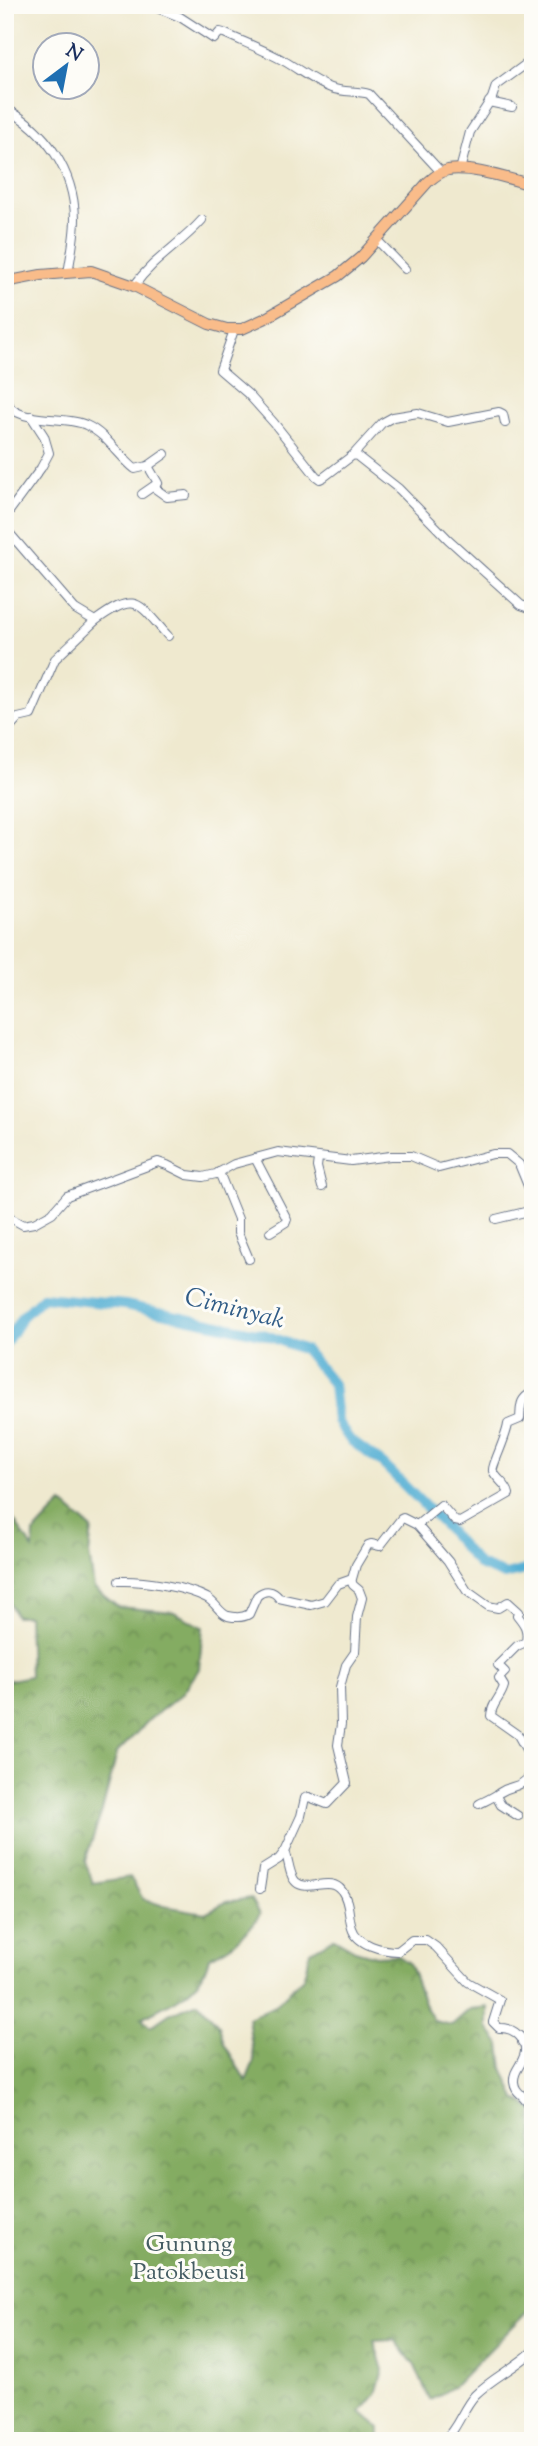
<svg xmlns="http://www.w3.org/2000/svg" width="538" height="2446" font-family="'Sorts Mill Goudy',serif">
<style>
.forest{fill:url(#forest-crowns);stroke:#506e60;stroke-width:2}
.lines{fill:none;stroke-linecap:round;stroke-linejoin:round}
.river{stroke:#56b0d4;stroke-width:10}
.minor-casing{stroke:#657086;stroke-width:10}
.major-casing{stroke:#657086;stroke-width:12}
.minor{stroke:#fff;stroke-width:8}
.major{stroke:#f9bc8a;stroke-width:10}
.labels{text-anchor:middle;stroke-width:6;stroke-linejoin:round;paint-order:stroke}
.park-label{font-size:24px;fill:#455d63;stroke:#fdfcf7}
.water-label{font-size:26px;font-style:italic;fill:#305c87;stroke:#fdfcf7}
</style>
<defs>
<pattern id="forest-crowns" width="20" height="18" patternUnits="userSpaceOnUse" patternTransform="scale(1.75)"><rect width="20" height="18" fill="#84ac62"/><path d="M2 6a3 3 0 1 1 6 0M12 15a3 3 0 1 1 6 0" fill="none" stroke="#6b8c54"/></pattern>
</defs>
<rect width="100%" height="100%" fill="#fdfcf7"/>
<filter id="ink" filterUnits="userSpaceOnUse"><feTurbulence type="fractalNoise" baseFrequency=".0143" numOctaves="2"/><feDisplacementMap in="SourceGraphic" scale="14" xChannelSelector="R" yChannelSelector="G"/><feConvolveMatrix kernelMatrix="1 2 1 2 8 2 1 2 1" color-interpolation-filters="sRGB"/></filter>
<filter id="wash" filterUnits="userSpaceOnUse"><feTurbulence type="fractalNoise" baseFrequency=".00686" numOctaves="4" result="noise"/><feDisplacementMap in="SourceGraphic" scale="28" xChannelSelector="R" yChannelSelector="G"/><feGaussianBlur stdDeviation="1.57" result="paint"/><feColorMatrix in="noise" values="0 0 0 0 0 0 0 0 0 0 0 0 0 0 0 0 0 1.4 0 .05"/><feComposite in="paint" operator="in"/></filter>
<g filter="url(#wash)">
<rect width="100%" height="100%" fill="#efe9cf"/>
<path class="forest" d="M 62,1503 L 92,1529 L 89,1554 L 94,1588 L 118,1607 L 174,1612 L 203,1627 L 199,1669 L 183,1693 L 150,1719 L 117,1753 L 102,1811 L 85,1861 L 93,1883 L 130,1877 L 143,1899 L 164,1906 L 205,1913 L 226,1902 L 251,1898 L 260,1914 C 248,1934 231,1948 209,1957 C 202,1993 169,2003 141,2018 L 150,2027 L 169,2014 L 198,2002 L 219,2026 L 224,2043 L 246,2081 L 254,2061 L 248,2018 L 273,2007 L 303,1978 L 311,1951 L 334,1938 L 355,1950 L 376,1956 L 397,1955 L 409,1963 L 425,2005 L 434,2021 L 452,2025 L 470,2009 L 488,2007 L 488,2028 L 500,2044 L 503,2068 L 516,2099 L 533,2110 L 533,2306 L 453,2387 L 430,2400 L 415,2366 L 395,2340 L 374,2341 L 383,2370 L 376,2394 L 361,2412 L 380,2428 L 380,2441 L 5,2441 L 5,1681 L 30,1676 L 28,1616 L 16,1616 L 6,1596 L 6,1573 L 11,1516 L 33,1549 L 34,1533 Z"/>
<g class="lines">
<path class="river" d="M 5,1344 L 22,1317 L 43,1297 L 125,1305 L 266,1335 L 305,1350 L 333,1384 L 337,1421 L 350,1440 L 383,1464 L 443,1524 L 479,1565 L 505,1575 L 533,1568"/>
</g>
</g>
<g filter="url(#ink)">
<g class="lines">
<g class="minor-casing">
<g id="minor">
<path d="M 150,5 L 180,17 L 214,39 L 220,32 L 224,33 C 243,42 265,50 284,61 C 300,70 314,82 331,88 C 344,93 357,90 369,94 L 441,172"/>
<path d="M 489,102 L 512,107"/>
<path d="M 5,108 C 46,130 74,171 75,218 C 75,236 71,255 68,273"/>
<path d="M 460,170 L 470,132 L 492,98 L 496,86 L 533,59"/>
<path d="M 376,239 L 405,269"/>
<path d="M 134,286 C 153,259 181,244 202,220"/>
<path d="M 234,330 L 220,370 L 248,394 L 274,423 L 316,476 L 320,479 L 324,477 L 353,455 L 357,456 L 399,489 L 448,539 L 521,605 L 533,609"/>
<path d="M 5,393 C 7,397 8,405 11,408 C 26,423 68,416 86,425 C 106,434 118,455 135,469 L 148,466 L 165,454"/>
<path d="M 354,454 L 382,423 L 393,417 L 418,413 L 448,422 L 499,412 L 503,414 L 505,423"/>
<path d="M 153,487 L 167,497 L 186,495"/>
<path d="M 142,494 L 158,483 L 148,466"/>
<path d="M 5,517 L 41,468 L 49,453 L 44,436 L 31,416"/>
<path d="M 5,528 L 75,609 L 95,621 C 137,590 138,603 168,636"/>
<path d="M 5,732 L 18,718 L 31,715 L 55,659 L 95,621"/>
<path d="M 255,1158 L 287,1219 L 286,1222 L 270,1232"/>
<path d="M 318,1159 L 317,1167 L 322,1187"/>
<path d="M 219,1172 L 238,1219 L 238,1233 L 249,1259"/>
<path d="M 5,1215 L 23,1225 L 34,1223 L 52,1213 L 67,1196 L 158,1162 L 167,1165 L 187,1175 L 203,1177 L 216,1174 L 234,1164 L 278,1152 L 351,1161 L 390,1156 L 411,1156 L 439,1168 L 493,1154 L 507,1154 L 519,1164 L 533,1198"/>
<path d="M 496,1219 L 533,1210"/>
<path d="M 417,1525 L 448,1561 L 467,1591 L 488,1606 L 498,1608 L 508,1602 L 519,1612 L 517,1615 C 525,1625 528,1629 526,1642 L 517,1646 L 498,1665 L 505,1672 L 499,1678 L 504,1686 C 501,1698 491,1704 491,1716 L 518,1735 L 533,1762"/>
<path d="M 119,1581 C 143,1580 186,1587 207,1598 C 216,1603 219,1613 228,1616 C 237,1618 243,1618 249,1614 L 257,1596 C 265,1589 273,1590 279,1598 L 311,1605 L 325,1601 L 338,1584 L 352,1579 L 356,1565 L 368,1545 L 371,1544 L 380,1546 L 401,1519 L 403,1518 L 417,1525 L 441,1505 L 455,1521 L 460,1522 L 509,1494 C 507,1484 497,1480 493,1471 C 491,1467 507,1436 508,1424 L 520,1419 C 521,1406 519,1399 533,1392"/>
<path d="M 496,1796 L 501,1805 L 518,1816"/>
<path d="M 479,1804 C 487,1800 492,1798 499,1793 C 514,1783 517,1791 533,1773"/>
<path d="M 285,1851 C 289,1860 289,1876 296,1882 C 308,1893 331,1875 342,1891 C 350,1902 348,1916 352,1928 C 357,1945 383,1951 398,1951 L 412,1940 L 426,1940 L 436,1947 L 468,1982 L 500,2000 L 493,2022 L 499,2028 C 515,2027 529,2041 524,2056 C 521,2066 513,2071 514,2082 C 515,2092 521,2093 526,2100 C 529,2104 531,2111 533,2116"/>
<path d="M 260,1889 L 263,1869 L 279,1859 L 285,1851 L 301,1816 L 305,1798 L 309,1797 L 327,1804 L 347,1783 L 338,1745 L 341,1724 L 340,1687 L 346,1665 L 355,1652 L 357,1617 L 362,1598 L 359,1590 L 353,1585 L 351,1580"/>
<path d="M 522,2042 L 533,2036"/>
<path d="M 443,2441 C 458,2429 462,2409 475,2395 C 492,2378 515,2368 533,2351"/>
</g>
</g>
<g class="major-casing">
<path id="major" d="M 5,282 L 41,275 L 91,271 L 134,286 L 209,324 L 227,329 L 242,329 L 264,319 L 338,276 L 361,257 L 428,182 C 434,177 439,172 448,170 C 471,166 509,179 533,185"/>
</g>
<use href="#minor" class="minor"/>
<use href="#major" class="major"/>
</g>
</g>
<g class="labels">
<g class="park-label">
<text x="189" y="2251">Gunung<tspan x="189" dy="28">Patokbeusi</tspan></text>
</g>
<g class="water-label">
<text transform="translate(235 1307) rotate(14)" y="9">Ciminyak</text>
</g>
</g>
<rect width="538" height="2446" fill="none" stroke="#fdfcf7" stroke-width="28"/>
<g transform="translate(66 66) rotate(32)"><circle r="33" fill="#fdfcf7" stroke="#a3aaba" stroke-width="2"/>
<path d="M0-5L12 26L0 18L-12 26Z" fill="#1f6fb2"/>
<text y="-10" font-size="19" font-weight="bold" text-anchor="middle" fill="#1b2f5e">N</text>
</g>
</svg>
